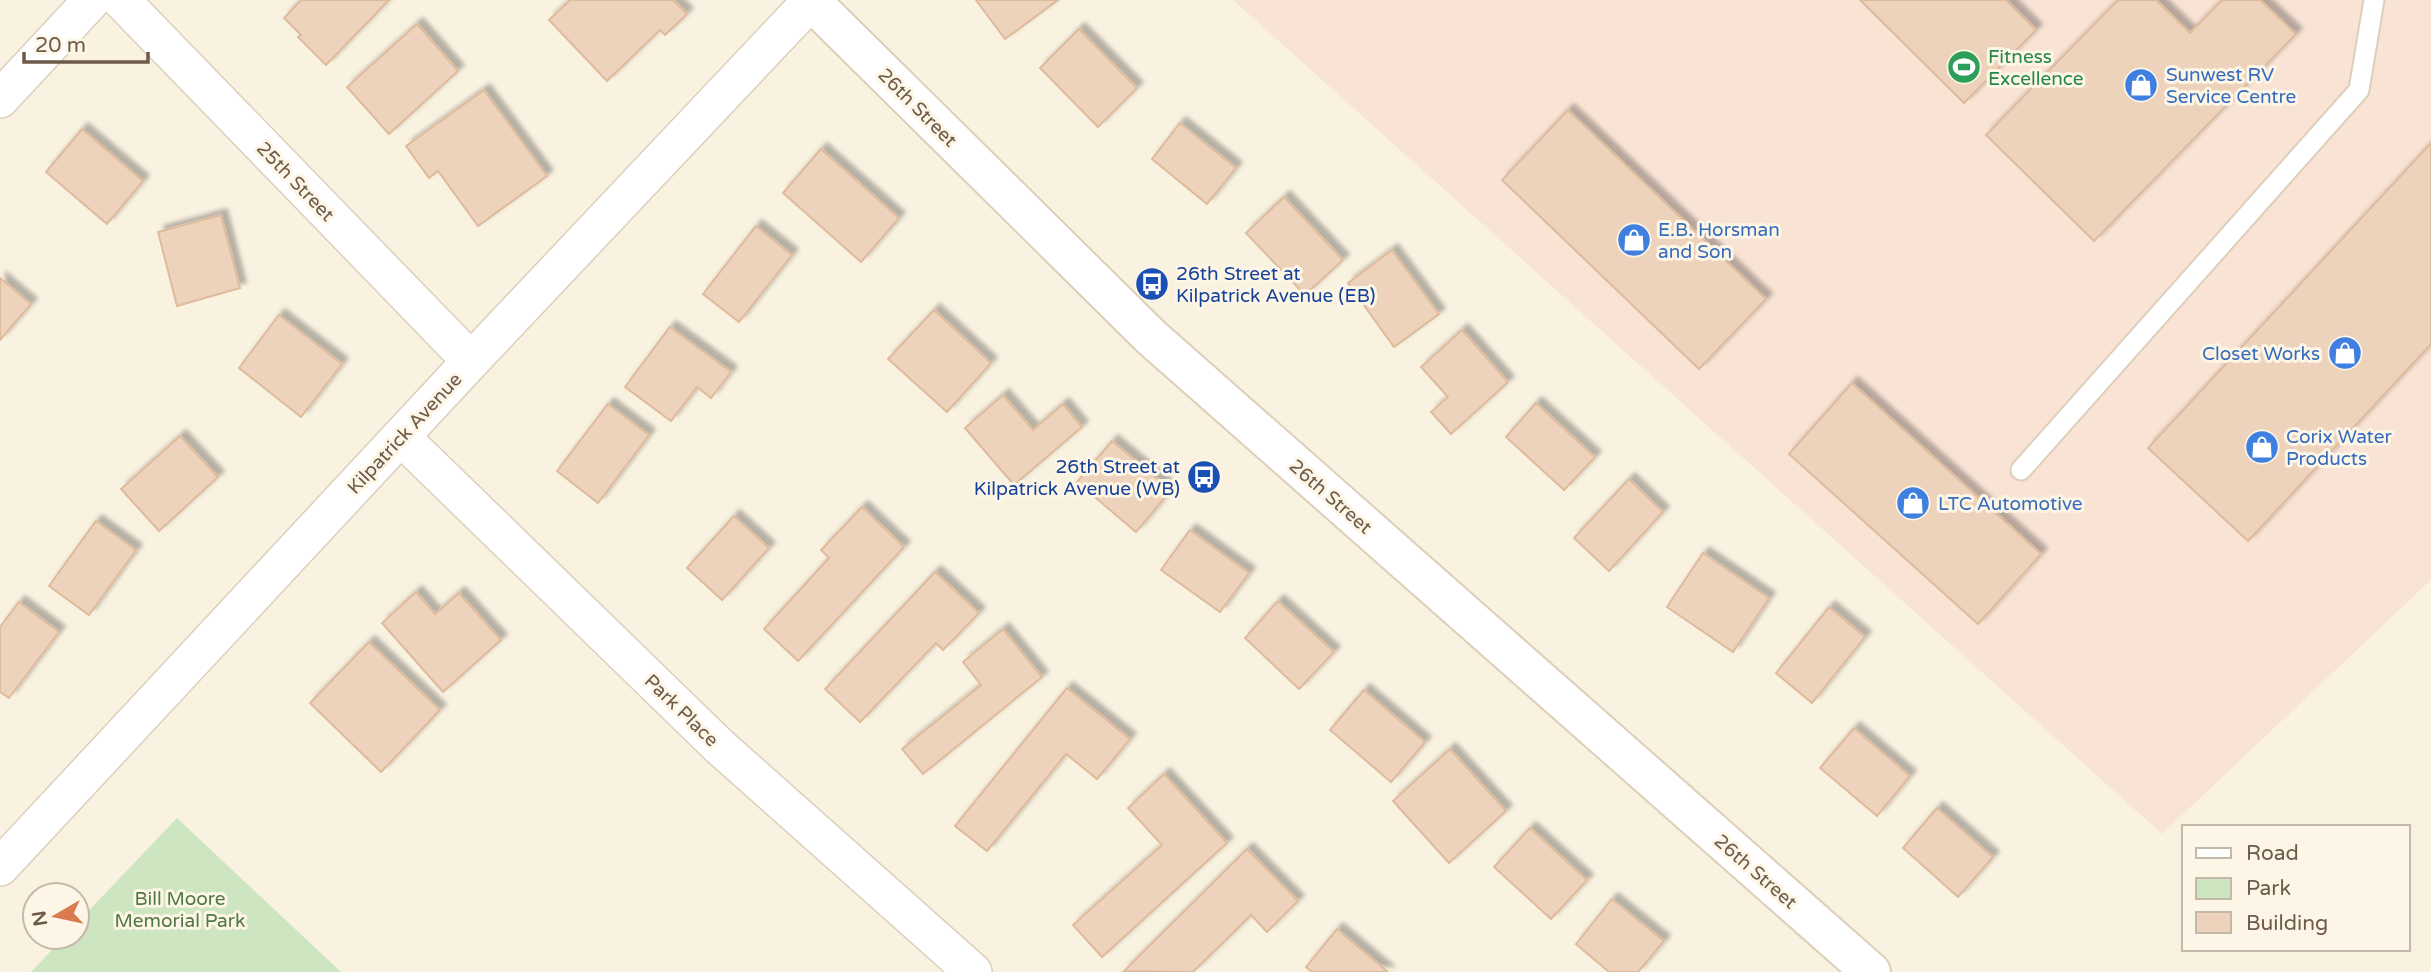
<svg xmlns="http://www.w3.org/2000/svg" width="2431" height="972" font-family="'Varela Round',sans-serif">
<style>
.commercial{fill:#f9e3d5}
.green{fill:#cde5c1}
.building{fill:#edd3bb;stroke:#debb9c;stroke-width:2;filter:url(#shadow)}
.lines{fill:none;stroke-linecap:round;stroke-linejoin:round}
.lane-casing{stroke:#ddcfbd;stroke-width:23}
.street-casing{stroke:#ddcfbd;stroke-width:40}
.secondary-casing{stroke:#deceb9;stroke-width:42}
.lane{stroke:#fff;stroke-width:19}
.street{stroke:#fff;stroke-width:37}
.secondary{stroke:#fff;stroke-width:38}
.labels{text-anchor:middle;stroke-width:6;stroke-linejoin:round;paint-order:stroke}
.leisure-label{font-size:19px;fill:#27864d;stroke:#fdf6e6;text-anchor:start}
.shop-label{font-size:19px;fill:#366cbe;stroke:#fdf6e6;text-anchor:start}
.street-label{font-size:19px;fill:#6e5a4a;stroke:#fdf6e6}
.transit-label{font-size:19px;fill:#164399;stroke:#fdf6e6;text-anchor:start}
.park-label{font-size:19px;fill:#517946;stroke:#fdf6e6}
</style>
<defs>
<filter id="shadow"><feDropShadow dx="6" dy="-6" stdDeviation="2" flood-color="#0004"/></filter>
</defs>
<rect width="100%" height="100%" fill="#faf2e1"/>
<path class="commercial" d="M 1233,0 L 2431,0 L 2431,580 L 2162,834 Z"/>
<path class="green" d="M 177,818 L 341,972 L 31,972 L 64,937 L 77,937 L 77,923 Z"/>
<g class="building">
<path d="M 301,0 L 389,0 L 326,65 L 298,37 L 301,35 L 284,18 Z"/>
<path d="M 570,0 L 673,0 L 687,14 L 665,35 L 660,30 L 607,81 L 549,20 Z"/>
<path d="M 976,0 L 1058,0 L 1005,39 Z"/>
<path d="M 1860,0 L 2006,0 L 2036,30 L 1964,103 Z"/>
<path d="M 2118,0 L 2156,0 L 2190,33 L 2222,0 L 2260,0 L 2296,34 L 2094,241 L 1986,135 Z"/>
<path d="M 417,24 L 458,71 L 389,134 L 347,87 Z"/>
<path d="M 1079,29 L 1137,88 L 1098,127 L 1040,68 Z"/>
<path d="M 484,90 L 547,176 L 478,226 L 438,171 L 429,178 L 406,146 Z"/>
<path d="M 1568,110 L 1766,299 L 1699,369 L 1502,180 Z"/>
<path d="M 1180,123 L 1236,168 L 1207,204 L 1152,159 Z"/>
<path d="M 82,129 L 143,181 L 107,224 L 46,172 Z"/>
<path d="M 2431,143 L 2431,344 L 2248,541 L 2148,448 Z"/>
<path d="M 821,149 L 899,218 L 861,262 L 783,193 Z"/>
<path d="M 1284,197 L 1343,260 L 1305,295 L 1246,233 Z"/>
<path d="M 221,215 L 240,288 L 177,306 L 158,232 Z"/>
<path d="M 756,226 L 792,255 L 739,322 L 703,294 Z"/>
<path d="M 1392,250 L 1439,314 L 1394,347 L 1348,283 Z"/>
<path d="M 0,278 L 31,304 L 0,340 Z"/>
<path d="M 934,310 L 991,363 L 947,412 L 888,359 Z"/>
<path d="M 279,315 L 342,364 L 301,417 L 239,368 Z"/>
<path d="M 670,327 L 731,372 L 711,398 L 697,387 L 671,421 L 625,387 Z"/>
<path d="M 1462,330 L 1508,382 L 1451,434 L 1431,412 L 1448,397 L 1421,367 Z"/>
<path d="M 1852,383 L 2041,554 L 1978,624 L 1789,454 Z"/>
<path d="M 1003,395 L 1033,430 L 1063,404 L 1082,427 L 1014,485 L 965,428 Z"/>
<path d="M 1536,403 L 1595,457 L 1564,490 L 1506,437 Z"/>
<path d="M 608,404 L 649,435 L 598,503 L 557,471 Z"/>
<path d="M 180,436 L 218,477 L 159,531 L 121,489 Z"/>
<path d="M 1112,441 L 1171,490 L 1136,532 L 1077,482 Z"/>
<path d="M 1629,479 L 1663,512 L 1609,571 L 1574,538 Z"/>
<path d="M 862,507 L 904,547 L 798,661 L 764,629 L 829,558 L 821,550 Z"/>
<path d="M 734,516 L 769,548 L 722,600 L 687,568 Z"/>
<path d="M 96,521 L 136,550 L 89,615 L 49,586 Z"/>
<path d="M 1190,530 L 1249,573 L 1220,612 L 1161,570 Z"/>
<path d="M 1703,553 L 1769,598 L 1733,652 L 1667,607 Z"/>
<path d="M 935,572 L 979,613 L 943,650 L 936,643 L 860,722 L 825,689 Z"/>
<path d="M 416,592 L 435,614 L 459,593 L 501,640 L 443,692 L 382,623 Z"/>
<path d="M 1278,601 L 1334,652 L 1299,689 L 1245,638 Z"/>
<path d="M 19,602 L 59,632 L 9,698 L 0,692 L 0,627 Z"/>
<path d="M 1829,607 L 1865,637 L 1812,703 L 1776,673 Z"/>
<path d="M 1003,629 L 1042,677 L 923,774 L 902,749 L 981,685 L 963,662 Z"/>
<path d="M 369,642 L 440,710 L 381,772 L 310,703 Z"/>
<path d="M 1067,688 L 1130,739 L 1097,779 L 1066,754 L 987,851 L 955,826 Z"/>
<path d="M 1364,690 L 1425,742 L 1391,782 L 1330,730 Z"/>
<path d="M 1854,728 L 1910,776 L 1877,816 L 1820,768 Z"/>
<path d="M 1450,749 L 1506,811 L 1449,863 L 1393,801 Z"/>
<path d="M 1164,774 L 1227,843 L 1102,957 L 1073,925 L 1162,845 L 1128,808 Z"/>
<path d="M 1937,808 L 1993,857 L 1958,897 L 1903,848 Z"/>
<path d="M 1530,828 L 1587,880 L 1551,919 L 1494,867 Z"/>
<path d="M 1247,849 L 1298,901 L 1267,932 L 1251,915 L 1193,972 L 1124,971 Z"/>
<path d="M 1612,899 L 1664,941 L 1638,972 L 1609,972 L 1576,944 Z"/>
<path d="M 1337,929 L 1388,972 L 1312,972 L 1306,967 Z"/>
</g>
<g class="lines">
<g class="lane-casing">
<path id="lane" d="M 2021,470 L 2359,90 L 2374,0"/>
</g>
<g class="street-casing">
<g id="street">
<path d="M 121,0 L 471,361"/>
<path d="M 0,99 L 92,0"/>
<path d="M 401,437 L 719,746 L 973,972"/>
<path d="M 0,867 L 471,361 L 811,1"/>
</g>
</g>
<g class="secondary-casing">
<path id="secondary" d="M 810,0 L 1151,337 L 1871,972"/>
</g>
<use href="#lane" class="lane"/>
<use href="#street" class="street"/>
<use href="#secondary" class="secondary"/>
</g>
<defs>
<g id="stadium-disc" transform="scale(1.75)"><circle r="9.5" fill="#2e9e5b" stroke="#fdf6e6"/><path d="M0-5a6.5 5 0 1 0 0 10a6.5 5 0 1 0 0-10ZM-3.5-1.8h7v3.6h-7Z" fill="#fff"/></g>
<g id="shop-disc" transform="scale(1.75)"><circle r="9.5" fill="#3f7fe0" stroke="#fdf6e6"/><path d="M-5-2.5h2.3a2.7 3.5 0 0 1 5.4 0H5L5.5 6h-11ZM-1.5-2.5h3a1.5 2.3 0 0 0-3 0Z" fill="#fff"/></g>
<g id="bus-disc" transform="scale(1.75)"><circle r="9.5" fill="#1a4fb4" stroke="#fdf6e6"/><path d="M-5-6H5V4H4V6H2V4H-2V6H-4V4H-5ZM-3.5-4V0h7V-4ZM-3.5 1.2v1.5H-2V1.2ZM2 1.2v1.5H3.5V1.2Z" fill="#fff"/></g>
</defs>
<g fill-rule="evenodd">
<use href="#stadium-disc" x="1964" y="67"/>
<use href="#shop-disc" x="2141" y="85"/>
<use href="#shop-disc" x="1634" y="240"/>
<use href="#bus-disc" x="1152" y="284"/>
<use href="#shop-disc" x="2345" y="353"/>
<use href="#shop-disc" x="2262" y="447"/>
<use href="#bus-disc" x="1204" y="477"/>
<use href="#shop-disc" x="1913" y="503"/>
</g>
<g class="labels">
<g class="leisure-label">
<text x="1988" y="63">Fitness<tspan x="1988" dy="22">Excellence</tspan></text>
</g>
<g class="shop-label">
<text x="2166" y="81">Sunwest RV<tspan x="2166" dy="22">Service Centre</tspan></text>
<text x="1658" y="236">E.B. Horsman<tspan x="1658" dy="22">and Son</tspan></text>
<text x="2320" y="360" text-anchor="end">Closet Works</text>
<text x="2286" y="443">Corix Water<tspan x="2286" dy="22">Products</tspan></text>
<text x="1938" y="510">LTC Automotive</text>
</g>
<g class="street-label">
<text transform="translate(918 107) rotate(45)" y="7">26th Street</text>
<text transform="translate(296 181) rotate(46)" y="7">25th Street</text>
<text transform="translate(404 433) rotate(-47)" y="7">Kilpatrick Avenue</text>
<text transform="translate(1331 496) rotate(41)" y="7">26th Street</text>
<text transform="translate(682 710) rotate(44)" y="7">Park Place</text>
<text transform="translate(1756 871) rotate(41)" y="7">26th Street</text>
</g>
<g class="transit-label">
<text x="1176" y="280">26th Street at<tspan x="1176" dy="22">Kilpatrick Avenue (EB)</tspan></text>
<text x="1180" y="473" text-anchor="end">26th Street at<tspan x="1180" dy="22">Kilpatrick Avenue (WB)</tspan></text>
</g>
<g class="park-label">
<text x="180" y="905">Bill Moore<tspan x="180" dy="22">Memorial Park</tspan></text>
</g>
</g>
<rect x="2182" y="825" width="228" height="126" fill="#fdf6e6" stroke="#c4b8a8" stroke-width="2"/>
<rect x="2196" y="848" width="35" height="10" fill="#ffffff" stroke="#c4b8a8" stroke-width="2"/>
<text x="2246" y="860" font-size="21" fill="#6e5a4a">Road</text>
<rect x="2196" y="878" width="35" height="21" fill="#cde5c1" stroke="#c4b8a8" stroke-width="2"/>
<text x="2246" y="895" font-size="21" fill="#6e5a4a">Park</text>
<rect x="2196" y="912" width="35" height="21" fill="#edd3bb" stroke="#c4b8a8" stroke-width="2"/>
<text x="2246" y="930" font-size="21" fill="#6e5a4a">Building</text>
<g transform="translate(56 916) rotate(261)"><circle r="33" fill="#fdf6e6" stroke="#c4b8a8" stroke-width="2"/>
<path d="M0-5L12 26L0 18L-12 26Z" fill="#db7a4e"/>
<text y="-10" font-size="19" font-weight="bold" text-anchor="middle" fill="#6e5a4a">N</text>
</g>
<path d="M24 52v10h124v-10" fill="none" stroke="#6e5a4a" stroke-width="3.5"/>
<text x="35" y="52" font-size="21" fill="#6e5a4a" stroke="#fdf6e6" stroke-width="5" paint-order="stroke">20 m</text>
</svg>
